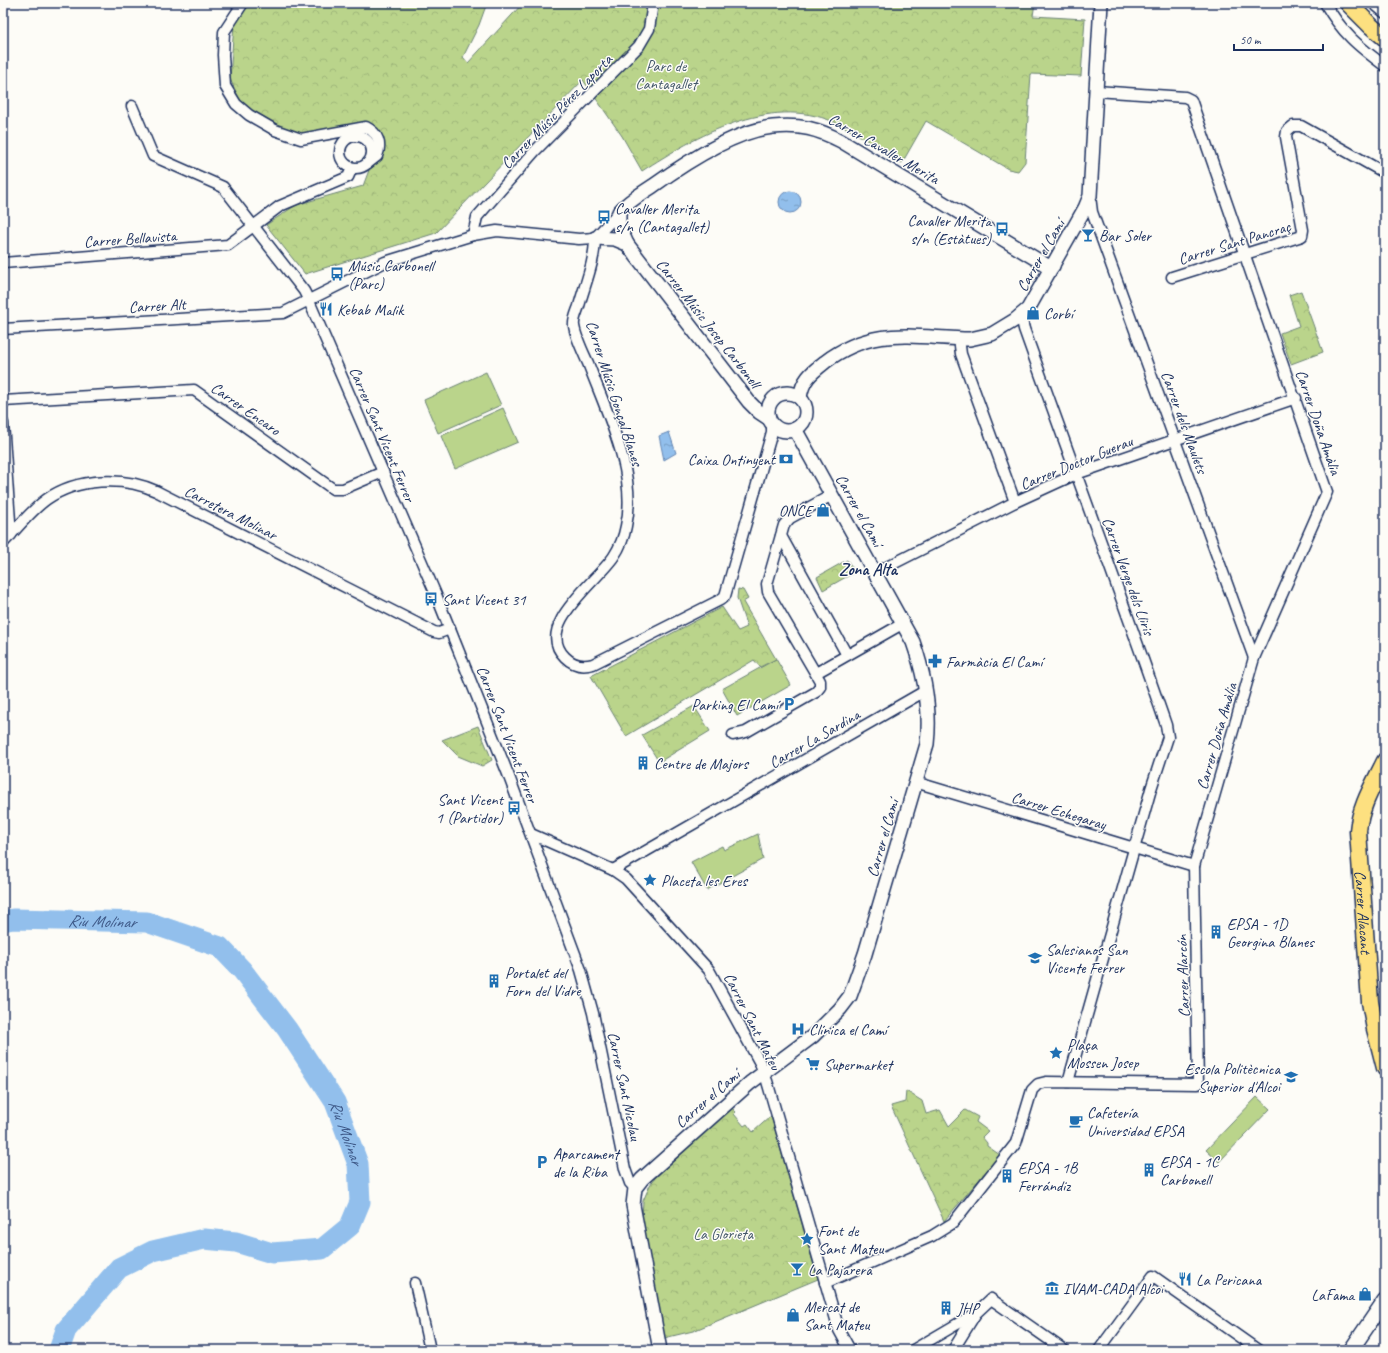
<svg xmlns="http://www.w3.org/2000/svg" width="1388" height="1353" font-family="Caveat,sans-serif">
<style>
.park{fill:url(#park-crowns);stroke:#6a8274}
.garden{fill:#bad48b;stroke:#6a8274}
.water{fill:url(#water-ripples);stroke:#6285b3}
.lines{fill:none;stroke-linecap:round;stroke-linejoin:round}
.river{stroke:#92bfec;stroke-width:21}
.minor-tunnel{stroke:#d0d3d8;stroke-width:10;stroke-dasharray:10 5;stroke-linecap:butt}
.minor-casing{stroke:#1b2f5e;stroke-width:13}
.tertiary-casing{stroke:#1b2f5e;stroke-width:16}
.secondary-casing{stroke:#1b2f5e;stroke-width:17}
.primary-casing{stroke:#1b2f5e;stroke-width:19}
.minor{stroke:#fdfcf7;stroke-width:10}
.tertiary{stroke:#fdfcf7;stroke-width:13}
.secondary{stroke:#fdfcf7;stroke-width:14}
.primary{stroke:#fde080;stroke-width:16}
.labels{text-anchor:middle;stroke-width:3;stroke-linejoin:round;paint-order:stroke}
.park-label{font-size:16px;fill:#435869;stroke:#fdfcf7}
.street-label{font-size:16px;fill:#1b2f5e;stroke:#fdfcf7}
.poi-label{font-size:16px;fill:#1b2f5e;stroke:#fdfcf7;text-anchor:start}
.neighbourhood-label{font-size:17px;font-weight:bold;fill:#1b2f5e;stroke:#fdfcf7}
.water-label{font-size:17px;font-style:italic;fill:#3f5a89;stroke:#fdfcf7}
</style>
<defs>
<pattern id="park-crowns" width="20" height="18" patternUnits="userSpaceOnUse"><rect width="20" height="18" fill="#bad48b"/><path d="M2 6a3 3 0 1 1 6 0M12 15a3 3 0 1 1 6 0" fill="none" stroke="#9fb67a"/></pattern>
<pattern id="water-ripples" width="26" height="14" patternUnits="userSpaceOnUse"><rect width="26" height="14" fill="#92bfec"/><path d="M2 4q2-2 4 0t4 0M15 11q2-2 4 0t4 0" fill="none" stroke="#769cc2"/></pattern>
</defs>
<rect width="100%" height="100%" fill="#fdfcf7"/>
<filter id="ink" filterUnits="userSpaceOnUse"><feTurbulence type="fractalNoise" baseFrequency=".025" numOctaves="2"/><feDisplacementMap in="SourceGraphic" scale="8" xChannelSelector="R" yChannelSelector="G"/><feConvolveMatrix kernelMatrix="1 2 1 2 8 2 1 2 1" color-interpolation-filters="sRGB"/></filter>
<g filter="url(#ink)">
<g class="park">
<path d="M 247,3 L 487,3 L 479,25 L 463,57 L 468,63 L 523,3 L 1035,3 L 1033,16 L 1085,19 L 1081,76 L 1031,74 L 1025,162 L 1018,171 L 1008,169 L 926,121 L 902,163 C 880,149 858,133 834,122 C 769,94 696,136 642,171 L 622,136 L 583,80 L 436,233 L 305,274 L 266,225 L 296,205 L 363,186 L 377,149 L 370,135 L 362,132 L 323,141 L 295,136 L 243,107 L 230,79 L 234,24 Z"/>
<path d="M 1301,291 L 1323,352 L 1291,364 L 1280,333 L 1299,326 L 1289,295 Z"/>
<path d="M 847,560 L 855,572 L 823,590 L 817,577 Z"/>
<path d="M 738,589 L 743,590 L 748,599 L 743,602 L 776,659 L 760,667 L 754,660 L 626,736 L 591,676 L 722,607 L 738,631 L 747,627 L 737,598 Z"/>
<path d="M 694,706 L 710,731 L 659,762 L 642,735 Z"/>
<path d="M 478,726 L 492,760 L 482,766 L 458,756 L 442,740 Z"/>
<path d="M 906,1091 L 922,1101 L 926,1114 L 940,1110 L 949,1126 L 965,1110 L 978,1117 L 976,1122 L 988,1131 L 982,1137 L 987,1143 L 987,1146 L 1000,1155 L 944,1221 L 891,1106 L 905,1102 Z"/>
<path d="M 732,1108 L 736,1112 L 734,1114 L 744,1126 L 747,1124 L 753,1132 L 771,1116 L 818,1279 L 693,1331 L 664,1338 L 642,1218 L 643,1201 L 650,1185 L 655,1178 Z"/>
</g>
<g class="garden">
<path d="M 486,372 L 501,405 L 438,433 L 424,400 Z"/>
<path d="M 503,408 L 518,442 L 455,469 L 441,436 Z"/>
<path d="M 776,659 L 791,685 L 737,716 L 722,689 Z"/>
<path d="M 758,834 L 763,859 L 707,890 L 691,862 L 722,846 L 724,850 Z"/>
<path d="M 1257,1097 L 1270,1109 L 1219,1162 L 1206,1150 Z"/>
</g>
<g class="water">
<circle cx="790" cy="202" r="11"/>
<path d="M 669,432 L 676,453 L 664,460 L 659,436 Z"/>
</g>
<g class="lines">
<path class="river" id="s1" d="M 3,921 L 13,919 L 147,922 L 220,947 L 242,970 L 287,1029 L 335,1102 L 358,1164 L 360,1202 L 350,1226 L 322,1249 L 272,1253 L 236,1242 L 204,1239 L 153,1251 L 119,1268 L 66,1330 L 59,1350"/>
<path class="minor-tunnel" d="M 639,1350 L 651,1347"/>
<g class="minor-casing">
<g id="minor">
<path d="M 243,3 L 224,32 L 223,55 L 225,86 L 236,104 L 249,115 L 275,130 L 301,139 L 366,127 C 378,133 382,144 377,156 L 368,163"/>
<path d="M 1325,3 C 1342,33 1358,46 1385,66"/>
<path d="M 1373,3 L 1385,13"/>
<path d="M 132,106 L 153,156 L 223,187 L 304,291 L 309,301 L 437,597 L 508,774 L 581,970 L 593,1013 L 625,1169 L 630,1183 L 635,1188"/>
<circle cx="356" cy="152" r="16"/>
<path d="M 1090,196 L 1092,212 L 1254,658"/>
<path d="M 473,235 L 477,217 L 535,151 L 639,46 L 649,29 L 653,3"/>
<path d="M 595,238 C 595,261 585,284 579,306 C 577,312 573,320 574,326 C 576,338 583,352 588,363 C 606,411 638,474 626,526 C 624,537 620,547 614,556 C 598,581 533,626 565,657 C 573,665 583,667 593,664 L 720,600 L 725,596 L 772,432 L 772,425"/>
<path d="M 595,238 L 619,212"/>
<path d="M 3,263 L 228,245 L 280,206 L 348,177 L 352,168"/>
<path d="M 1172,277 L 1302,236 L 1303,230 L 1286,137 L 1287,131 L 1293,126 L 1301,126 L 1385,173"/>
<path d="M 1021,316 L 1024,329 C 1071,461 1120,592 1166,725 L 1168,737 L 1151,789 L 1068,1082"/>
<path d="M 3,329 L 283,313 L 385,262 L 473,235 L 497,231 L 579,239 L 595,238"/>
<path d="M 959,338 L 961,354 L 1015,502"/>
<path d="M 3,401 L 194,390 L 333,489 L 343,489 L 383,472"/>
<path d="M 3,423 L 11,535"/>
<path d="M 781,536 L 847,655"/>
<path d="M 3,543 C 17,529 30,511 47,499 C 77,478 123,476 156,491 L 434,632 L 439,633 L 450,629"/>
<path d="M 875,573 L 1015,502 L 1076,474 L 1296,398"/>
<path d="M 816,673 L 902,624"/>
<path d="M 733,735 L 746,732 L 816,692 L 820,687 L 820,681 L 768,592 L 767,584 L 784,525 L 790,518 L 832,495"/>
<path d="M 915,782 L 1194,866"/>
<path d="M 531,834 L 613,870 L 626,879 L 709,970 L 760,1063 L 767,1081 L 839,1330 L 850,1350"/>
<path d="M 613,870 L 925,691"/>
<path d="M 415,1283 L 430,1350"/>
<path d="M 825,1283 L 932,1236 L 953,1223 L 1016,1143 L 1032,1090 L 1038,1084 L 1046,1082 L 1198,1084 L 1194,866 L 1254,658 L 1327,492 L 1191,100 L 1185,97 L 1096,91"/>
<path d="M 913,1350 L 976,1313"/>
<path d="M 953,1350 L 976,1313 L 991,1299 L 1064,1350"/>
<path d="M 1099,1350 L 1153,1276 L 1258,1350"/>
</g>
</g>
<g class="tertiary-casing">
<g id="tertiary">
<path d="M 595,238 L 615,239 L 627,244 L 749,402 L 759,412 L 768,418"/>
<path d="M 627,244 L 619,226 L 619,212 C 628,201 641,194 653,186 C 685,163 734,131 773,127 C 800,124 818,129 841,141 L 1046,265 L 1053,266"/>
<circle cx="787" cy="412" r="19"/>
<path d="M 800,398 C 802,380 811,373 825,362 C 874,325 914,338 970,339 L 992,334 L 1015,320 L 1028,309 L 1085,208 L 1090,196 L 1101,3"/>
<path d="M 660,1350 L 633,1205 L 635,1188 L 642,1179 L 750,1083 L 813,1036 L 840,1009 L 850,996 L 865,954 L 927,744 C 931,709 925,676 913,642 L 795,429"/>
</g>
</g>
<g class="secondary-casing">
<path id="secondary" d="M 1351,1350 L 1385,1300"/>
</g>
<g class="primary-casing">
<g id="primary">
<path d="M 1348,3 L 1371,26 L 1385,38"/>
<path id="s2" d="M 1385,761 C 1374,784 1360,806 1358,831 L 1370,1002 L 1375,1029 L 1385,1068"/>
</g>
</g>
<use href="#minor" class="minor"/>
<use href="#tertiary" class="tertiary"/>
<use href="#secondary" class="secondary"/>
<use href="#primary" class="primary"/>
</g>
</g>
<defs>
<g id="bus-bare" transform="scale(1.08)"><path d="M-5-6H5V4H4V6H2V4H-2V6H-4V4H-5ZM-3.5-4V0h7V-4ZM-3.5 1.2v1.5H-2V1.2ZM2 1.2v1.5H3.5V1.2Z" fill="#1f6fb2" stroke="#fdfcf7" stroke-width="2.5" paint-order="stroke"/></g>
<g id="bar-bare" transform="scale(1.08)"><path d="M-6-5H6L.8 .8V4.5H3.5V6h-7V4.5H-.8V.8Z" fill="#1f6fb2" stroke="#fdfcf7" stroke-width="2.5" paint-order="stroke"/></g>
<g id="restaurant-bare" transform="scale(1.08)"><path d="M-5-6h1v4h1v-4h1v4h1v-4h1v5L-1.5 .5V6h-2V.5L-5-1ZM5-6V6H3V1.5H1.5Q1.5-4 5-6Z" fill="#1f6fb2" stroke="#fdfcf7" stroke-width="2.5" paint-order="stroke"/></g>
<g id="shop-bare" transform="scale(1.08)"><path d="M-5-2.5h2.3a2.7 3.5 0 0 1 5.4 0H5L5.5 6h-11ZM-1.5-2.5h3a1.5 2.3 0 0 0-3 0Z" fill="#1f6fb2" stroke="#fdfcf7" stroke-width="2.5" paint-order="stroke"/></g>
<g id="bank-bare" transform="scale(1.08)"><path d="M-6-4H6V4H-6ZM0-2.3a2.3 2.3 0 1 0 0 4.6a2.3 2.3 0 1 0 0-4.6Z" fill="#1f6fb2" stroke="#fdfcf7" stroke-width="2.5" paint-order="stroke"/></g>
<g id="pharmacy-bare" transform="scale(1.08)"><path d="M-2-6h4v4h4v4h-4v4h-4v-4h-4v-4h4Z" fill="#1f6fb2" stroke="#fdfcf7" stroke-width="2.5" paint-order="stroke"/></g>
<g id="parking-bare" transform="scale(1.08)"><path d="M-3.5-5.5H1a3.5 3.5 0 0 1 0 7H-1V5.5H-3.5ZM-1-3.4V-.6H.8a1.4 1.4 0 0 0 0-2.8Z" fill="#1f6fb2" stroke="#fdfcf7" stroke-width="2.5" paint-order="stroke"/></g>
<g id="building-bare" transform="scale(1.08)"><path d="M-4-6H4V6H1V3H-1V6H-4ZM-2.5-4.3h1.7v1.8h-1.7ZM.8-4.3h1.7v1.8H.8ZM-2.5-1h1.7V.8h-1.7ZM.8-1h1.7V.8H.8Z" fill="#1f6fb2" stroke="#fdfcf7" stroke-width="2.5" paint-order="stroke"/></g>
<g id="sight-bare" transform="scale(1.08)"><path d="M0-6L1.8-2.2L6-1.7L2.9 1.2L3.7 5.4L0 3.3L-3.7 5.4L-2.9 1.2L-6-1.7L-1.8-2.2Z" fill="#1f6fb2" stroke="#fdfcf7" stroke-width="2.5" paint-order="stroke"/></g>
<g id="school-bare" transform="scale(1.08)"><path d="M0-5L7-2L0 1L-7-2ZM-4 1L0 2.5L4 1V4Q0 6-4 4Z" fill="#1f6fb2" stroke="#fdfcf7" stroke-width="2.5" paint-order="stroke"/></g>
<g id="hospital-bare" transform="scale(1.08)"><path d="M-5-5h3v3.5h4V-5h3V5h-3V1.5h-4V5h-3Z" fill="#1f6fb2" stroke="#fdfcf7" stroke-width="2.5" paint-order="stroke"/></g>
<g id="supermarket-bare" transform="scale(1.08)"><path d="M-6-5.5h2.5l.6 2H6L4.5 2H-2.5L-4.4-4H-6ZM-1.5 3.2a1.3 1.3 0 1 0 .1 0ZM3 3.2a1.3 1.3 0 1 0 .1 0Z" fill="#1f6fb2" stroke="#fdfcf7" stroke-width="2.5" paint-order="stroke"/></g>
<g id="university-bare" transform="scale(1.08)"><path d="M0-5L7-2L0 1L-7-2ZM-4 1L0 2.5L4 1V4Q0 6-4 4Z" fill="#1f6fb2" stroke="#fdfcf7" stroke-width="2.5" paint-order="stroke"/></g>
<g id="cafe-bare" transform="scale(1.08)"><path d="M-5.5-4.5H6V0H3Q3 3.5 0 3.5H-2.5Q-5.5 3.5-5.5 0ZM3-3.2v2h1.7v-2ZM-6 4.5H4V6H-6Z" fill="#1f6fb2" stroke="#fdfcf7" stroke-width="2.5" paint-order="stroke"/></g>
<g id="museum-bare" transform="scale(1.08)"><path d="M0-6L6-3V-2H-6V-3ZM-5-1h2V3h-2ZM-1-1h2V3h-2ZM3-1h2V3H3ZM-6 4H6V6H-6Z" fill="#1f6fb2" stroke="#fdfcf7" stroke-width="2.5" paint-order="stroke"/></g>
</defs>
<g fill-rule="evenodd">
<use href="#bus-bare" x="604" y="217"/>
<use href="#bus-bare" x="1002" y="229"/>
<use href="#bar-bare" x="1088" y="235"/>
<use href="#bus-bare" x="337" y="274"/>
<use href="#restaurant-bare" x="326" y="309"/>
<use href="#shop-bare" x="1033" y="313"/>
<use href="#bank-bare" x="786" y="459"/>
<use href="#shop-bare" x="823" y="510"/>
<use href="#bus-bare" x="431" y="599"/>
<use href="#pharmacy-bare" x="935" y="661"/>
<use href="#parking-bare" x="789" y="704"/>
<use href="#building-bare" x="643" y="763"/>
<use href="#bus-bare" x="514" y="808"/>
<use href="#sight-bare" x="650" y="880"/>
<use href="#building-bare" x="1216" y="932"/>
<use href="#school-bare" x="1035" y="958"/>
<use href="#building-bare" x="494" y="981"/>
<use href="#hospital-bare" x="798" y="1029"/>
<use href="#sight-bare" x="1056" y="1053"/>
<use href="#supermarket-bare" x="813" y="1064"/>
<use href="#university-bare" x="1291" y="1077"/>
<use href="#cafe-bare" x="1076" y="1121"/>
<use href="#parking-bare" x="542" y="1162"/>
<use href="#building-bare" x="1149" y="1170"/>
<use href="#building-bare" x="1007" y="1176"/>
<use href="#sight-bare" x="807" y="1239"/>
<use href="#bar-bare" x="797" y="1269"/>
<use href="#restaurant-bare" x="1185" y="1279"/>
<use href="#museum-bare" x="1052" y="1288"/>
<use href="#shop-bare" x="1365" y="1294"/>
<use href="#building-bare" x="946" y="1308"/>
<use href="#shop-bare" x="793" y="1315"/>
</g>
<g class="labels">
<g class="park-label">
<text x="666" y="71">Parc de<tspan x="666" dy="18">Cantagallet</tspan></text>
<text x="723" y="1239">La Glorieta</text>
</g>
<g class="street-label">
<text transform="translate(556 111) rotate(-46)" y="6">Carrer Músic Pérez Laporta</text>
<text transform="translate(884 148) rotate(30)" y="6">Carrer Cavaller Merita</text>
<text transform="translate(130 238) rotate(-4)" y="6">Carrer Bellavista</text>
<text transform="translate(1234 242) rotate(-17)" y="6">Carrer Sant Pancraç</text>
<text transform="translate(1040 255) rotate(-60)" y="6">Carrer el Camí</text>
<text transform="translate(157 305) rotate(-3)" y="6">Carrer Alt</text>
<text transform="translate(709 323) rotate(52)" y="6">Carrer Músic Josep Carbonell</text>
<text transform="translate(615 393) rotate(72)" y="6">Carrer Músic Gonçal Blanes</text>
<text transform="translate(246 408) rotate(35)" y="6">Carrer Encaro</text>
<text transform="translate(1185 422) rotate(70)" y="6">Carrer dels Maulets</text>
<text transform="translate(1319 422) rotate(71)" y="6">Carrer Doña Amàlia</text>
<text transform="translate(383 434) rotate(67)" y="6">Carrer Sant Vicent Ferrer</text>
<text transform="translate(1076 462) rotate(-22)" y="6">Carrer Doctor Guerau</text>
<text transform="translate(860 510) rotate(61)" y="6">Carrer el Camí</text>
<text transform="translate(231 512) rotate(27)" y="6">Carretera Molinar</text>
<text transform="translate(1129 576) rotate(70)" y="6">Carrer Verge dels Lliris</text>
<text transform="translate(508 734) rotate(69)" y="6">Carrer Sant Vicent Ferrer</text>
<text transform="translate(1216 736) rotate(-74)" y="6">Carrer Doña Amàlia</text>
<text transform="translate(814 738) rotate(-30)" y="6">Carrer La Sardina</text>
<text transform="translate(1059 810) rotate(17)" y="6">Carrer Echegaray</text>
<text transform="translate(882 838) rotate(-74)" y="6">Carrer el Camí</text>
<text dy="6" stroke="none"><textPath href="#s2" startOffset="157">Carrer Alacant</textPath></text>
<text transform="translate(1182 976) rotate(-92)" y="6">Carrer Alarcón</text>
<text transform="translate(753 1021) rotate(63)" y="6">Carrer Sant Mateu</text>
<text transform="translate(625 1086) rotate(78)" y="6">Carrer Sant Nicolau</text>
<text transform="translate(707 1098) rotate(-41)" y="6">Carrer el Camí</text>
</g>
<g class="poi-label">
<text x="615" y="214">Cavaller Merita<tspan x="615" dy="18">s/n (Cantagallet)</tspan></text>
<text x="991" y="226" text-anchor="end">Cavaller Merita<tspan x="991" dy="18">s/n (Estàtues)</tspan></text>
<text x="1099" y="241">Bar Soler</text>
<text x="348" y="271">Músic Carbonell<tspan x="348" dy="18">(Parc)</tspan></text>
<text x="337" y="315">Kebab Malik</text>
<text x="1044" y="319">Corbí</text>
<text x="775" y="465" text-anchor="end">Caixa Ontinyent</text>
<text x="812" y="516" text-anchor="end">ONCE</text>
<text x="442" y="605">Sant Vicent 31</text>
<text x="946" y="667">Farmàcia El Camí</text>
<text x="778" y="710" text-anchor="end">Parking El Camí</text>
<text x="654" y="769">Centre de Majors</text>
<text x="503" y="805" text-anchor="end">Sant Vicent<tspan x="503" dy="18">1 (Partidor)</tspan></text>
<text x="661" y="886">Placeta les Eres</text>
<text x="1227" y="929">EPSA - 1D<tspan x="1227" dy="18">Georgina Blanes</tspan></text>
<text x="1046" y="955">Salesianos San<tspan x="1046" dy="18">Vicente Ferrer</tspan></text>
<text x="505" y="978">Portalet del<tspan x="505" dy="18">Forn del Vidre</tspan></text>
<text x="809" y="1035">Clínica el Camí</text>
<text x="1067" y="1050">Plaça<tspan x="1067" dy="18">Mossen Josep</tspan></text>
<text x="824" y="1070">Supermarket</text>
<text x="1280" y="1074" text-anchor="end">Escola Politècnica<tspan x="1280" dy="18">Superior d'Alcoi</tspan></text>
<text x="1087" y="1118">Cafetería<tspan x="1087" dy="18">Universidad EPSA</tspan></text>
<text x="553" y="1159">Aparcament<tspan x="553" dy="18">de la Riba</tspan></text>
<text x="1160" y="1167">EPSA - 1C<tspan x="1160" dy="18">Carbonell</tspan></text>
<text x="1018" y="1173">EPSA - 1B<tspan x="1018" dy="18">Ferrándiz</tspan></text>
<text x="818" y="1236">Font de<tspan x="818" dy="18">Sant Mateu</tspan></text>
<text x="808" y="1275">La Pajarera</text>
<text x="1196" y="1285">La Pericana</text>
<text x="1063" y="1294">IVAM-CADA Alcoi</text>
<text x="1354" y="1300" text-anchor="end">LaFama</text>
<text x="804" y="1312">Mercat de<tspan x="804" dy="18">Sant Mateu</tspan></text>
<text x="957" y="1314">JHP</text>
</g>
<g class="neighbourhood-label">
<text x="868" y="575">Zona Alta</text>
</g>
<g class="water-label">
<text dy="6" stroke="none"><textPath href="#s1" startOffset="99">Riu Molinar</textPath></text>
<text dy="6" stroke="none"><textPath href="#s1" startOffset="447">Riu Molinar</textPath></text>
</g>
</g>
<rect width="1388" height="1353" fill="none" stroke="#fdfcf7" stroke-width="16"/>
<rect x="8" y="8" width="1372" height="1337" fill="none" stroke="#1b2f5e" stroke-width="1.5" filter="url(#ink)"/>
<path d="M1234 44v6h89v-6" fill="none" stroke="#1b2f5e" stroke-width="2"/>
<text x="1240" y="44" font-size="12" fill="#1b2f5e" stroke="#fdfcf7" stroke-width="3" paint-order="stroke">50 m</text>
</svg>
